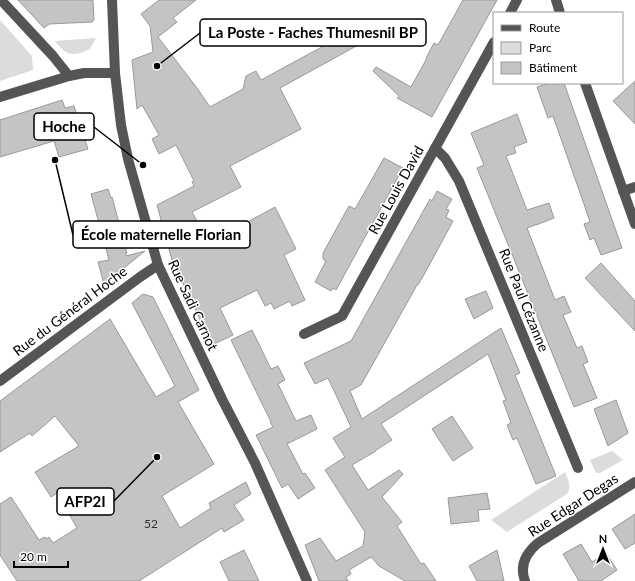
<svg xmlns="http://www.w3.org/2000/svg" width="635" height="581" font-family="Lato,sans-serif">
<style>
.green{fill:#dcdcdc}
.building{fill:#c4c4c4;stroke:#999}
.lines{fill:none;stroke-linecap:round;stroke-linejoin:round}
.minor{stroke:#555;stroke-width:10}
.labels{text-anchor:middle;stroke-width:3;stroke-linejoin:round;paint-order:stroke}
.number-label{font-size:12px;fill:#313131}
.street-label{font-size:14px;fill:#000;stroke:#fff}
.leader{fill:none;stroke:#000;stroke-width:1.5}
.callout-dot{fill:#000;stroke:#fff;stroke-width:1.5}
.callout{fill:#fff;stroke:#000;stroke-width:1.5}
.callout-label{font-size:15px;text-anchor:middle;font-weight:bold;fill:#000}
</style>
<rect width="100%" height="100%" fill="#fff"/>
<g class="green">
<path d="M 0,20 L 32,56 L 33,70 L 0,81 Z"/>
<path d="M 96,38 L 90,49 C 74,57 66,56 55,41 Z"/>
<path d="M 612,451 L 623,460 L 600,473 L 597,473 L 595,471 L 590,460 Z"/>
<path d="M 565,472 C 568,479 572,487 567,494 L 507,532 L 491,520 Z"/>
</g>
<g class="building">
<path d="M 18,0 L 93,0 L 94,20 L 92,22 L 49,24 L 44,28 Z"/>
<path d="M 159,0 L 196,0 L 173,18 L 177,22 L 158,37 L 197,88 L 210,107 L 243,89 L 246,76 L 256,71 L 261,80 L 353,30 L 360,44 L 280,88 L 301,129 L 230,166 L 241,187 L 192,212 L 209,243 L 275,207 L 296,249 L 284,255 L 305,300 L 292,306 L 290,301 L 274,309 L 271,303 L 265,306 L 257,290 L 220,308 L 233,335 L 212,345 L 172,260 L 157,205 L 194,186 L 192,182 L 194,181 L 176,145 L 159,154 L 152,139 L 159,135 L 142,105 L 137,109 L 132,60 L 153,52 L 150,26 L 141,14 Z"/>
<path d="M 463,0 L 497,0 L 432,117 L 397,98 L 399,96 L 373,71 L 376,67 L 411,87 L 427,58 L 426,58 L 434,43 L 438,45 Z"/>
<path d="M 635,81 L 635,124 L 613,101 Z"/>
<path d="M 550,83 L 564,83 L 622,248 L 601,255 L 594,238 L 590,240 L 584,224 L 590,222 L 585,207 L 553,116 L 548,118 L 537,87 Z"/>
<path d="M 62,100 L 65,108 L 74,106 L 88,149 L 59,157 L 54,141 L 0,157 L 0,120 Z"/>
<path d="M 517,114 L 527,142 L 514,147 L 516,153 L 506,156 L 527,210 L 549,203 L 554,218 L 536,225 L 534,224 L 535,225 L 527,228 L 555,300 L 564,296 L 571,312 L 563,315 L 577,348 L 582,346 L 588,362 L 583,364 L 597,398 L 574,407 L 477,168 L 484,165 L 471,133 Z"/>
<path d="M 384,158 L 403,168 L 336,290 L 333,288 L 331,291 L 315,282 L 326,261 L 323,259 L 323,253 L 349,206 L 355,209 Z"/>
<path d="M 108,189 L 111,198 L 112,197 L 127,253 L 126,253 L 126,256 L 145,251 L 104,284 L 98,262 L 109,260 L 91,194 Z"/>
<path d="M 437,191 L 452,199 L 446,209 L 449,210 L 446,217 L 453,221 L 425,273 L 418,285 L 417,285 L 361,385 L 350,391 L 362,419 L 501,328 L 520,373 L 515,375 L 556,476 L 536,484 L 517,438 L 513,440 L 507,425 L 511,423 L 503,401 L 506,400 L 488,354 L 381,424 L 392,440 L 376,450 L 376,451 L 352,465 L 368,490 L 399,470 L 403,474 L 382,497 L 402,522 L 397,526 L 421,564 L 424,563 L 436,581 L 405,581 L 379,566 L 371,557 L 349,570 L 351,574 L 346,577 L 348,581 L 319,581 L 305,545 L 320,538 L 336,561 L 363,546 L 365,532 L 325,470 L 345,457 L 333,438 L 351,427 L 328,378 L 315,384 L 304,363 L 351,341 L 430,199 L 432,201 Z"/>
<path d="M 601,263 L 635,301 L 635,331 L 585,278 Z"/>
<path d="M 486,291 L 493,308 L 474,319 L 465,299 Z"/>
<path d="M 143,294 L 153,297 L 199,390 L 178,402 L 214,464 L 162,496 L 180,528 L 211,508 L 209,503 L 246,482 L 251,494 L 234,505 L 244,520 L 224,532 L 222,528 L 139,581 L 17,581 L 0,555 L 0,504 L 11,497 L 39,540 L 45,537 L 46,539 L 49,537 L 53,543 L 77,528 L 57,493 L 51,497 L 35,472 L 79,446 L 55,416 L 32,436 L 30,433 L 0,452 L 0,401 L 110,319 L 156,397 L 175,386 L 132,303 Z"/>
<path d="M 252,330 L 271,369 L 278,366 L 285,380 L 278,384 L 296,421 L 311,415 L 317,429 L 287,444 L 303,474 L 305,473 L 315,488 L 298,499 L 288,484 L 282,488 L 256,435 L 273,427 L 270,422 L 271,422 L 231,340 Z"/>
<path d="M 616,400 L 628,433 L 608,446 L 594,409 Z"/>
<path d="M 452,416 L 473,448 L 453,461 L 432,429 Z"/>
<path d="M 487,493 L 490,509 L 478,510 L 479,521 L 451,524 L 448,498 Z"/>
<path d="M 635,514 L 635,543 L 625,549 L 612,529 Z"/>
<path d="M 581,544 L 592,562 L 606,553 L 617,570 L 601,581 L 579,581 L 563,554 Z"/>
<path d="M 244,550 L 259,581 L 229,581 L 220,562 Z"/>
<path d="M 497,550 L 504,581 L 477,581 L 469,566 Z"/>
</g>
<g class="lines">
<g class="minor">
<path d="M 1,0 L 53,56 L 69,76 L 84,73 L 115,73"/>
<path d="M 112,0 L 115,73 L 121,125 L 128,159 L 158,265 L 222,399 L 255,463 L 307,581"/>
<path d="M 556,0 L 560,13"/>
<path d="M 510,13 L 517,0"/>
<path d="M 585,83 L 635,224"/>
<path d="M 0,97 L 69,76"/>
<path d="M 435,148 L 445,158 L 459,181 L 578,468"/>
<path d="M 623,191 L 635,187"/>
<path d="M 304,334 L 342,316 L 494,42"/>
<path d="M 0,381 L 140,277 L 158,265"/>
<path d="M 525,581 C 519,565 526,553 538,543 L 635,482"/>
</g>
</g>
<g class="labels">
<g class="number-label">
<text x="151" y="528">52</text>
</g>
<g class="street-label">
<text transform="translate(396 190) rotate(-61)" y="5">Rue Louis David</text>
<text transform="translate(524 300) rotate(68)" y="5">Rue Paul Cézanne</text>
<text transform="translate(193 305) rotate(65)" y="5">Rue Sadi Carnot</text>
<text transform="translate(70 311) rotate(-37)" y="5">Rue du Général Hoche</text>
<text transform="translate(573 505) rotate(-33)" y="5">Rue Edgar Degas</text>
</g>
</g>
<path class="leader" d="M157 66L200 33M143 165L94 127M55 160L73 235M157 457L114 501"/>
<g class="callout-dot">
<circle cx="157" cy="66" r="4"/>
<circle cx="143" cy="165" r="4"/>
<circle cx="55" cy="160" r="4"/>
<circle cx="157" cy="457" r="4"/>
</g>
<g class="callout">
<rect x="200" y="19" width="226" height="27" rx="4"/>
<rect x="34" y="113" width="60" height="27" rx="4"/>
<rect x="73" y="221" width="177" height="27" rx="4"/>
<rect x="57" y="488" width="57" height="27" rx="4"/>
</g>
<g class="callout-label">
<text x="313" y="38">La Poste - Faches Thumesnil BP</text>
<text x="64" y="132">Hoche</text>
<text x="161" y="240">École maternelle Florian</text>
<text x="85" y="507">AFP2I</text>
</g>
<rect x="493" y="12" width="130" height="72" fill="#ffffff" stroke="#999999"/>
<rect x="501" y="25" width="20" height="6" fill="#555555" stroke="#999999"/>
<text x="529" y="32" font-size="12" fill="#000000">Route</text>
<rect x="501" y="42" width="20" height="12" fill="#dcdcdc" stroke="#999999"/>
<text x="529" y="52" font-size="12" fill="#000000">Parc</text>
<rect x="501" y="62" width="20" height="12" fill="#c4c4c4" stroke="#999999"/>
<text x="529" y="72" font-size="12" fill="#000000">Bâtiment</text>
<g transform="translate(603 549)" stroke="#ffffff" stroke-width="3" paint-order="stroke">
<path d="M0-3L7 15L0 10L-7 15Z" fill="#000000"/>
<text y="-6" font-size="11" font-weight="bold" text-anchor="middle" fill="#000000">N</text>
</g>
<path d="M14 561v6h54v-6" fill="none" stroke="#000000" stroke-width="2"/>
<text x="20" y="561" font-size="12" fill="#000000" stroke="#ffffff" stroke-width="3" paint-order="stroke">20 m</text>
</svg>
